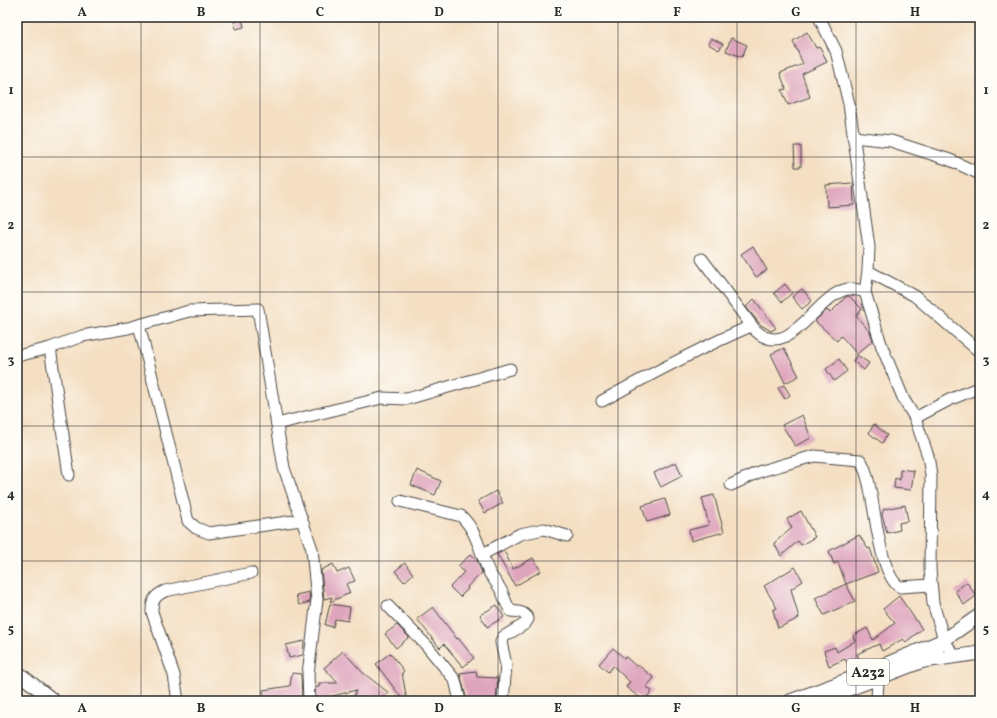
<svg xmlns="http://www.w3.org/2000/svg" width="997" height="718" font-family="Vollkorn,serif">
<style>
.building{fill:#dea4bc}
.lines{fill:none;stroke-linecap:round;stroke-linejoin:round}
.minor-casing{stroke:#494642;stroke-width:13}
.major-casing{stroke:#494642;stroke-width:15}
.minor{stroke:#fff;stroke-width:11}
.major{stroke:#fff;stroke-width:13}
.grid{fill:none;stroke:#2b2b2b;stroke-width:1;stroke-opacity:0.55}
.labels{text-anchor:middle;stroke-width:4;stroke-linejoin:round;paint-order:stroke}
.shield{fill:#fdfcf7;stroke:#6a6a68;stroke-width:1}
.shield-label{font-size:15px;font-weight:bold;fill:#2b2b2b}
.neatline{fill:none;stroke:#2b2b2b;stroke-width:1.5}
.grid-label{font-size:13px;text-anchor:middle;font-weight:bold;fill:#2b2b2b}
</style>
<rect width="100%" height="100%" fill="#fdfcf7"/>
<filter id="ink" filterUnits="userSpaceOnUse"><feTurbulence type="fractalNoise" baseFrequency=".025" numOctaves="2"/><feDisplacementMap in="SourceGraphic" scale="8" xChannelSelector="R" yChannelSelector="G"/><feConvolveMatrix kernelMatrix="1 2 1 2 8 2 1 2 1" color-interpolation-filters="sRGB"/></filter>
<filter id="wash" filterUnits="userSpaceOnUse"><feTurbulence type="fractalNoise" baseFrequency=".012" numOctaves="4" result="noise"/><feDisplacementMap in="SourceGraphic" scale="16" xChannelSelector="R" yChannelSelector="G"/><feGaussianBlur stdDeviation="0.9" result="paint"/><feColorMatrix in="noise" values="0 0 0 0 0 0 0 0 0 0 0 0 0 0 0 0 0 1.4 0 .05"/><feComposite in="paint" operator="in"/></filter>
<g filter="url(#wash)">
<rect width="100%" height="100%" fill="#f4dfc3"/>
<g id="blocks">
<g class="building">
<path d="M 242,19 L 244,27 L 236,29 L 234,22 Z"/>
<path d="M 807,32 L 816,48 L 820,47 L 827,62 L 802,74 L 810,97 L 788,105 L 782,90 L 786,89 L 780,73 L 803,64 L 793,41 Z"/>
<path d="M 711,38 L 723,44 L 719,50 L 708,44 Z"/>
<path d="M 731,38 L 747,45 L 742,57 L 726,51 Z"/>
<path d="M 794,146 L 801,146 L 801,167 L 795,167 Z"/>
<path d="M 853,183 L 854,205 L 827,207 L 826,185 Z"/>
<path d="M 753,246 L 767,270 L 756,277 L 741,254 Z"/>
<path d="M 785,284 L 792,293 L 782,302 L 774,293 Z"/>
<path d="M 802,289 L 812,301 L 802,309 L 792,297 Z"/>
<path d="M 847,296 L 849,296 L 862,309 L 856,316 L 870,332 L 873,340 L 857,354 L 841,336 L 837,341 L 815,321 L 827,310 L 830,313 Z"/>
<path d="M 754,299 L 776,328 L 771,331 L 761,325 L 746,307 Z"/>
<path d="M 784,348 L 799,376 L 785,383 L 771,354 Z"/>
<path d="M 857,355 L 869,363 L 864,370 L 853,361 Z"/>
<path d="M 839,359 L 847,371 L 834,381 L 826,369 Z"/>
<path d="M 784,385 L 790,395 L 785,399 L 778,388 Z"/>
<path d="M 802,415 L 811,438 L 795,446 L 782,425 Z"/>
<path d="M 874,424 L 887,435 L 882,443 L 869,433 Z"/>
<path d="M 676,462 L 682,476 L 661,487 L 654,473 Z"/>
<path d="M 900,469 L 914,471 L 911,490 L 894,488 L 895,478 L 900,480 Z"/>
<path d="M 417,470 L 441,481 L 435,495 L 411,485 Z"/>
<path d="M 496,491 L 503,503 L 485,513 L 478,501 Z"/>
<path d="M 714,495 L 724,532 L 691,541 L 689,530 L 709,525 L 702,498 Z"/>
<path d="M 665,499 L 670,515 L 647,522 L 642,506 Z"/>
<path d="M 905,505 L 908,521 L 899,523 L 900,530 L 887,533 L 882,514 L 884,509 Z"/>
<path d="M 801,511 L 815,537 L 801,545 L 798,541 L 781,556 L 774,543 L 792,528 L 787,519 Z"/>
<path d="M 859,535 L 868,549 L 870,548 L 878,572 L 846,584 L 838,562 L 834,564 L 829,551 Z"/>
<path d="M 504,551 L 513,569 L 533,558 L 541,571 L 515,586 L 497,554 Z"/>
<path d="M 471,554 L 477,560 L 482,573 L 467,587 L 468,589 L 460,597 L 450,587 L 464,572 L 458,566 Z"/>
<path d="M 405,563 L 413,574 L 404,582 L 395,571 Z"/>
<path d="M 333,564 L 337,573 L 349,568 L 355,581 L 346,584 L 350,593 L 330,602 L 332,597 L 324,599 L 321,570 Z"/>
<path d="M 795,567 L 803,581 L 791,589 L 799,618 L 778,628 L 773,610 L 777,608 L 764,586 Z"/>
<path d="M 967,582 L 976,596 L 964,605 L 955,591 Z"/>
<path d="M 846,584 L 855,601 L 824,615 L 815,598 Z"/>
<path d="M 309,592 L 310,602 L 299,605 L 296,595 Z"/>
<path d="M 899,596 L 922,629 L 906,642 L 903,639 L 882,651 L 879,644 L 857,654 L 860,661 L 849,666 L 845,659 L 829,666 L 824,651 L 835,647 L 837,652 L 855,641 L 853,636 L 867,628 L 873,640 L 895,623 L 883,609 Z"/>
<path d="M 330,604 L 350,607 L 348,621 L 335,619 L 333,627 L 325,625 Z"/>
<path d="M 497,605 L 504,617 L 487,627 L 480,615 Z"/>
<path d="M 433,607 L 457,639 L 458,638 L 474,658 L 463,667 L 444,644 L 440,648 L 417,619 Z"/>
<path d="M 397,625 L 409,637 L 396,648 L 385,634 Z"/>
<path d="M 304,641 L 303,655 L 289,658 L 286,645 Z"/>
<path d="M 613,648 L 624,658 L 626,657 L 637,667 L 638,665 L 654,678 L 646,687 L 652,691 L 644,701 L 626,687 L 630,682 L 613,666 L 608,672 L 599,664 Z"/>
<path d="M 343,651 L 362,672 L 389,693 L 377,701 L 353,701 L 356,690 L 329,697 L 329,701 L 316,701 L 315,687 L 319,687 L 319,683 L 338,683 L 324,668 Z"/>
<path d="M 390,653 L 404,671 L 402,673 L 407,701 L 404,701 L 376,664 Z"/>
<path d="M 476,671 L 477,677 L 498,678 L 496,701 L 467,701 L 460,673 Z"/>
<path d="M 292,673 L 301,674 L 302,701 L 264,701 L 263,690 L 290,686 Z"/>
</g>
</g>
</g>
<g filter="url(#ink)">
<use href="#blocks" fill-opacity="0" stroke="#494642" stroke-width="1"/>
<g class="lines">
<g class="minor-casing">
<g id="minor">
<path d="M 819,17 L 836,51 L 849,104 L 869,247 L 868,271 L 865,292 L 882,347 L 904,400 L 915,418 L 928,456 L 931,475 L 930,569 L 933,603 L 944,640 L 954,656"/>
<path d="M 853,137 L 891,141 L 950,160 L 980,174"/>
<path d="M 702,259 L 755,330 C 788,362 814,300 844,290 C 851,287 858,290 865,292"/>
<path d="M 868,271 L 915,296 L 980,352"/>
<path d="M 139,325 L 188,521 L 196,528 L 209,533 L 301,520"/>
<path d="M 50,348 L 69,475"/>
<path d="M 17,356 L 50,348 L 82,336 L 128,328 L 189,311 L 258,309 L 284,468 L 312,549 L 317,600 L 308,674 L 309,701"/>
<path d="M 602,401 C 651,374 700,348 751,326"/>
<path d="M 915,418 L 949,400 L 980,387"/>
<path d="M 277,424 L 382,398 L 407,399 L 510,369"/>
<path d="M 731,485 L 761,471 L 814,456 L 860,460 C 865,466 866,473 868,480 C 875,504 879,575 900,587 L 931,585"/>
<path d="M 400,501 L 461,516 C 478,532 480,554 490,574 C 494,580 499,586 502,592 C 505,599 506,605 511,611 C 518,612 524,611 528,619 L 525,624 L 503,637 L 501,642 L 506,665 L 503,701"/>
<path d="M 483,554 L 520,534 L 544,529 L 567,536"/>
<path d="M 388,606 L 427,646 L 455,680 L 460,701"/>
<path d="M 178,701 L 174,675 L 152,612 C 152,601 154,596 165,591 L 251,573"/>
<path d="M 877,701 L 878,678"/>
</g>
</g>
<g class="major-casing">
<g id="major">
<path d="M 924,661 L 980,653"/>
<path d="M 17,672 L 54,701"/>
<path d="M 790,701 L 855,677 L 944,640 L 980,615"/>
<path d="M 818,701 L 923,661 L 933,654 L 943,641"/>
</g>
</g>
<use href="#minor" class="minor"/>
<use href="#major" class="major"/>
</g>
</g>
<path class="grid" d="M 141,17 L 141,701M 260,17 L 260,701M 379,17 L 379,701M 498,17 L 498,701M 618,17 L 618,701M 737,17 L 737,701M 856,17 L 856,701M 17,157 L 980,157M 17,292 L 980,292M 17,426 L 980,426M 17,561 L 980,561"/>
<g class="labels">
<rect class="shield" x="847" y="659" width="42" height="26" rx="3"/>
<g class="shield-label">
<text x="868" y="677">A232</text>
</g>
</g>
<rect width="997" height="718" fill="none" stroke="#fdfcf7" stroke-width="44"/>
<rect x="22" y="22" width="953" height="674" class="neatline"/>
<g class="grid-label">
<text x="82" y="16">A</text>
<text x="201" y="16">B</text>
<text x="320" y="16">C</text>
<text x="439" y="16">D</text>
<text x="558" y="16">E</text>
<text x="677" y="16">F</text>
<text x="796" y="16">G</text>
<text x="915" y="16">H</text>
<text x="11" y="94">1</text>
<text x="986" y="94">1</text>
<text x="11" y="229">2</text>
<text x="986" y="229">2</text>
<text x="11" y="364">3</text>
<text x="986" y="364">3</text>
<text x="11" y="498">4</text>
<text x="986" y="498">4</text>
<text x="11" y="633">5</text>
<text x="986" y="633">5</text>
<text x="82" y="712">A</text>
<text x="201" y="712">B</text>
<text x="320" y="712">C</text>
<text x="439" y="712">D</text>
<text x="558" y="712">E</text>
<text x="677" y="712">F</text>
<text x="796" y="712">G</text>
<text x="915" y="712">H</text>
</g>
</svg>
